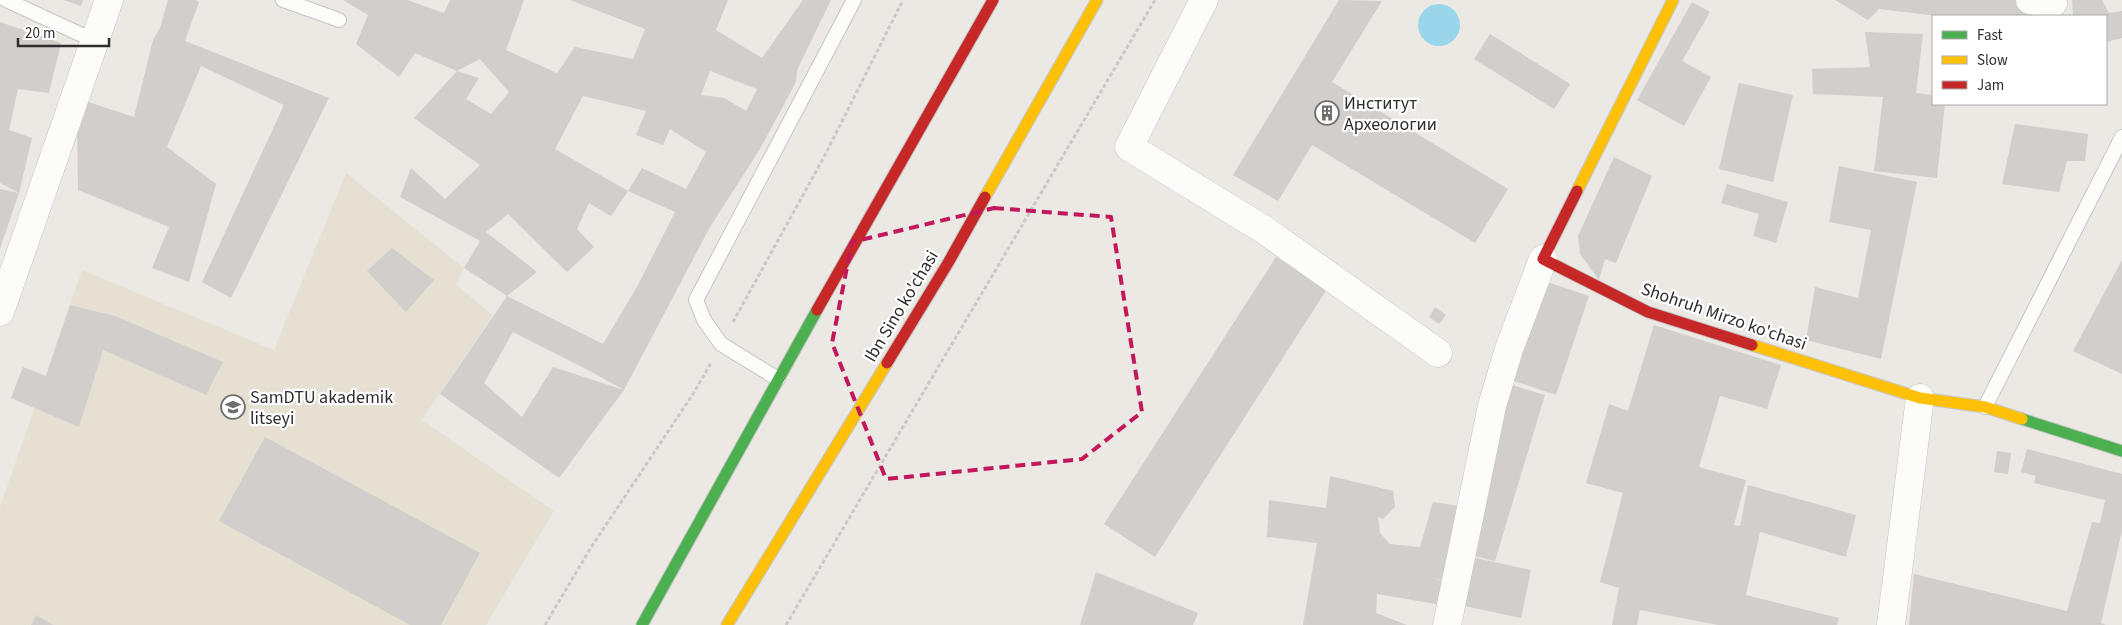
<svg xmlns="http://www.w3.org/2000/svg" width="2122" height="625" font-family="'Source Sans 3',sans-serif">
<style>
.education{fill:#e6e0d3}
.water{fill:#99d6ec}
.building{fill:#d1cecb;fill-rule:evenodd}
.lines{fill:none;stroke-linecap:round;stroke-linejoin:round}
.lane-casing{stroke:#c5c4c5;stroke-width:16}
.street-casing{stroke:#c5c4c5;stroke-width:29}
.fast-casing{stroke:#c5c4c5;stroke-width:13}
.slow-casing{stroke:#c5c4c5;stroke-width:13}
.jam-casing{stroke:#c5c4c5;stroke-width:13}
.path{stroke:#c9c9c8;stroke-width:3;stroke-dasharray:4 2.5;stroke-linecap:butt}
.lane{stroke:#fcfcfb;stroke-width:14}
.street{stroke:#fcfcfb;stroke-width:28}
.fast{stroke:#4caf50;stroke-width:11}
.slow{stroke:#ffc107;stroke-width:11}
.jam{stroke:#c62828;stroke-width:11}
.marked{fill:none;stroke:#c2185b;stroke-width:4;stroke-dasharray:10 6;stroke-linejoin:round}
.labels{text-anchor:middle;stroke-width:4.5;stroke-linejoin:round;paint-order:stroke}
.poi-label{font-size:18px;fill:#2e2e2e;stroke:#fff;text-anchor:start}
.street-label{font-size:18px;fill:#2e2e2e;stroke:#fff}
</style>
<rect width="100%" height="100%" fill="#ece8e4"/>
<path class="education" d="M 346,173 L 464,268 L 456,285 L 493,315 L 422,420 L 554,511 L 486,625 L 0,625 L 0,507 L 82,270 L 274,350 Z"/>
<circle class="water" cx="1439" cy="25" r="21"/>
<g class="building">
<path d="M 64,0 L 83,0 L 81,6 Z"/>
<path d="M 168,0 L 196,0 L 199,2 L 185,41 L 329,98 L 231,298 L 202,282 L 284,105 L 201,66 L 167,147 L 216,184 L 189,282 L 152,268 L 169,227 L 78,190 L 77,124 L 88,102 L 134,117 L 153,40 L 160,28 Z"/>
<path d="M 343,0 L 407,0 L 444,13 L 450,0 L 524,0 L 506,50 L 557,73 L 575,47 L 633,59 L 645,29 L 570,0 L 728,0 L 716,30 L 762,58 L 803,0 L 831,0 L 797,70 L 796,82 L 760,149 L 710,227 L 624,390 L 559,478 L 440,394 L 507,296 L 603,344 L 638,285 L 675,212 L 628,191 L 642,168 L 686,189 L 706,152 L 670,129 L 663,145 L 636,135 L 646,111 L 583,96 L 555,149 L 628,191 L 611,216 L 589,203 L 577,229 L 594,247 L 567,272 L 508,214 L 486,232 L 537,272 L 507,296 L 464,268 L 480,241 L 400,197 L 411,168 L 445,199 L 480,165 L 414,118 L 457,71 L 415,53 L 399,77 L 356,44 L 368,15 ZM 480,59 L 509,92 L 491,114 L 466,99 L 479,78 L 457,71 ZM 710,71 L 757,89 L 746,111 L 724,98 L 701,95 ZM 513,332 L 588,370 L 624,390 L 553,367 L 522,417 L 484,383 Z"/>
<path d="M 1339,0 L 1382,1 L 1332,82 L 1508,189 L 1475,243 L 1312,145 L 1278,201 L 1233,175 Z"/>
<path d="M 1835,0 L 2012,0 L 2030,2 L 2029,16 L 1938,16 L 1879,9 L 1868,20 Z"/>
<path d="M 2072,0 L 2102,0 L 2109,13 L 2122,11 L 2122,38 L 2106,42 L 2106,16 L 2073,16 Z"/>
<path d="M 1692,2 L 1710,12 L 1682,61 L 1711,77 L 1684,126 L 1637,100 Z"/>
<path d="M 0,22 L 61,43 L 49,93 L 18,89 L 9,130 L 32,138 L 19,193 L 0,183 Z"/>
<path d="M 1865,32 L 1923,34 L 1916,93 L 1933,95 L 1933,104 L 1945,104 L 1937,178 L 1874,171 L 1883,97 L 1813,94 L 1812,69 L 1870,67 Z"/>
<path d="M 1490,34 L 1570,84 L 1554,109 L 1474,59 Z"/>
<path d="M 1739,83 L 1793,95 L 1773,182 L 1719,169 Z"/>
<path d="M 2015,124 L 2088,134 L 2085,161 L 2067,161 L 2059,192 L 2002,184 Z"/>
<path d="M 1614,157 L 1652,176 L 1616,263 L 1605,259 L 1599,280 L 1580,254 L 1578,236 Z"/>
<path d="M 1839,166 L 1917,182 L 1881,359 L 1806,340 L 1815,287 L 1858,298 L 1871,230 L 1829,222 Z"/>
<path d="M 1727,184 L 1788,202 L 1776,243 L 1753,236 L 1759,214 L 1721,203 Z"/>
<path d="M 0,189 L 19,193 L 0,249 Z"/>
<path d="M 392,248 L 434,280 L 406,312 L 367,271 Z"/>
<path d="M 1276,257 L 1327,289 L 1155,557 L 1104,524 Z"/>
<path d="M 2122,260 L 2122,374 L 2073,351 Z"/>
<path d="M 1544,281 L 1589,296 L 1556,395 L 1511,380 Z"/>
<path d="M 70,305 L 115,316 L 223,362 L 206,395 L 103,350 L 79,427 L 11,398 L 23,367 L 46,376 Z"/>
<path d="M 1435,307 L 1446,315 L 1439,324 L 1429,317 Z"/>
<path d="M 1654,325 L 1781,365 L 1767,409 L 1720,396 L 1699,467 L 1746,480 L 1734,525 L 1740,526 L 1748,485 L 1856,515 L 1846,557 L 1760,532 L 1746,595 L 1839,618 L 1837,625 L 1718,625 L 1640,610 L 1637,625 L 1612,625 L 1619,588 L 1600,582 L 1623,493 L 1586,483 L 1609,404 L 1628,411 Z"/>
<path d="M 1512,385 L 1545,395 L 1495,561 L 1470,555 L 1495,458 L 1490,456 Z"/>
<path d="M 265,437 L 480,553 L 441,625 L 410,625 L 219,521 Z"/>
<path d="M 2027,449 L 2122,474 L 2122,531 L 2101,623 L 2106,625 L 1909,625 L 1914,574 L 2067,611 L 2092,522 L 2100,523 L 2105,500 L 2034,483 L 2036,476 L 2021,472 Z"/>
<path d="M 1997,451 L 2011,453 L 2008,474 L 1994,472 Z"/>
<path d="M 1330,476 L 1393,491 L 1395,507 L 1383,519 L 1378,517 L 1380,533 L 1390,544 L 1420,547 L 1433,502 L 1465,507 L 1446,581 L 1434,578 L 1450,584 L 1442,605 L 1377,594 L 1376,613 L 1407,625 L 1303,625 L 1317,543 L 1267,537 L 1269,500 L 1326,508 Z"/>
<path d="M 1471,557 L 1531,570 L 1521,618 L 1460,605 Z"/>
<path d="M 1096,572 L 1198,613 L 1193,625 L 1080,625 Z"/>
<path d="M 36,615 L 53,625 L 31,625 Z"/>
</g>
<g class="lines">
<g class="lane-casing">
<g id="lane">
<path d="M 6,0 L 95,41"/>
<path d="M 283,0 L 339,20"/>
<path d="M 778,379 L 721,344 L 704,320 L 696,300 L 854,0"/>
<path d="M 1985,407 L 2122,137"/>
</g>
</g>
<g class="street-casing">
<g id="street">
<path d="M 1204,0 L 1129,147 L 1263,229 L 1438,353"/>
<path d="M 2030,0 L 2053,3 L 2053,0"/>
<path d="M 0,312 L 109,0"/>
<path d="M 1447,625 L 1492,406 L 1509,349 L 1543,259"/>
<path d="M 1891,625 L 1920,398"/>
</g>
</g>
<g class="fast-casing">
<g id="fast">
<path d="M 2022,419 L 2122,451"/>
<path d="M 642,625 L 817,310"/>
</g>
</g>
<g class="slow-casing">
<g id="slow">
<path d="M 1577,191 L 1673,0"/>
<path d="M 985,197 L 1097,0"/>
<path d="M 1752,345 L 1920,398 L 1985,407 L 2022,419"/>
<path d="M 727,625 L 887,363"/>
</g>
</g>
<g class="jam-casing">
<g id="jam">
<path d="M 1577,191 L 1543,259 L 1648,312 L 1752,345"/>
<path d="M 817,310 L 993,0"/>
<path d="M 887,363 L 948,263 L 985,197"/>
</g>
</g>
<g class="path">
<path d="M 733,322 L 824,157 L 903,0"/>
<path d="M 545,625 L 590,549 L 693,394 L 711,363"/>
<path d="M 786,625 L 1155,0"/>
</g>
<use href="#lane" class="lane"/>
<use href="#street" class="street"/>
<use href="#fast" class="fast"/>
<use href="#slow" class="slow"/>
<use href="#jam" class="jam"/>
</g>
<path class="marked" d="M 994,208 L 1111,217 L 1142,412 L 1082,459 L 886,479 L 832,343 L 852,242 Z"/>
<defs>
<g id="building-ring" transform="scale(1.25)"><circle r="9.5" fill="#fff" stroke="#706f6e" stroke-width="1.5"/><path d="M-4-6H4V6H1V3H-1V6H-4ZM-2.5-4.3h1.7v1.8h-1.7ZM.8-4.3h1.7v1.8H.8ZM-2.5-1h1.7V.8h-1.7ZM.8-1h1.7V.8H.8Z" fill="#706f6e"/></g>
<g id="university-ring" transform="scale(1.25)"><circle r="9.5" fill="#fff" stroke="#706f6e" stroke-width="1.5"/><path d="M0-5L7-2L0 1L-7-2ZM-4 1L0 2.5L4 1V4Q0 6-4 4Z" fill="#706f6e"/></g>
</defs>
<g fill-rule="evenodd">
<use href="#building-ring" x="1327" y="113"/>
<use href="#university-ring" x="233" y="407"/>
</g>
<g class="labels">
<g class="poi-label">
<text x="1344" y="109">Институт<tspan x="1344" dy="21">Археологии</tspan></text>
<text x="250" y="403">SamDTU akademik<tspan x="250" dy="21">litseyi</tspan></text>
</g>
<g class="street-label">
<text transform="translate(901 306) rotate(-59)" y="6">Ibn Sino ko'chasi</text>
<text transform="translate(1724 316) rotate(19)" y="6">Shohruh Mirzo ko'chasi</text>
</g>
</g>
<rect x="1932" y="15" width="175" height="90" fill="#ffffff" stroke="#ababab"/>
<rect x="1942" y="31" width="25" height="8" fill="#4caf50" stroke="#ababab"/>
<text x="1977" y="40" font-size="15" fill="#2e2e2e">Fast</text>
<rect x="1942" y="56" width="25" height="8" fill="#ffc107" stroke="#ababab"/>
<text x="1977" y="65" font-size="15" fill="#2e2e2e">Slow</text>
<rect x="1942" y="81" width="25" height="8" fill="#c62828" stroke="#ababab"/>
<text x="1977" y="90" font-size="15" fill="#2e2e2e">Jam</text>
<path d="M18 38v8h91v-8" fill="none" stroke="#2e2e2e" stroke-width="2.5"/>
<text x="25" y="38" font-size="15" fill="#2e2e2e" stroke="#ffffff" stroke-width="4" paint-order="stroke">20 m</text>
</svg>
